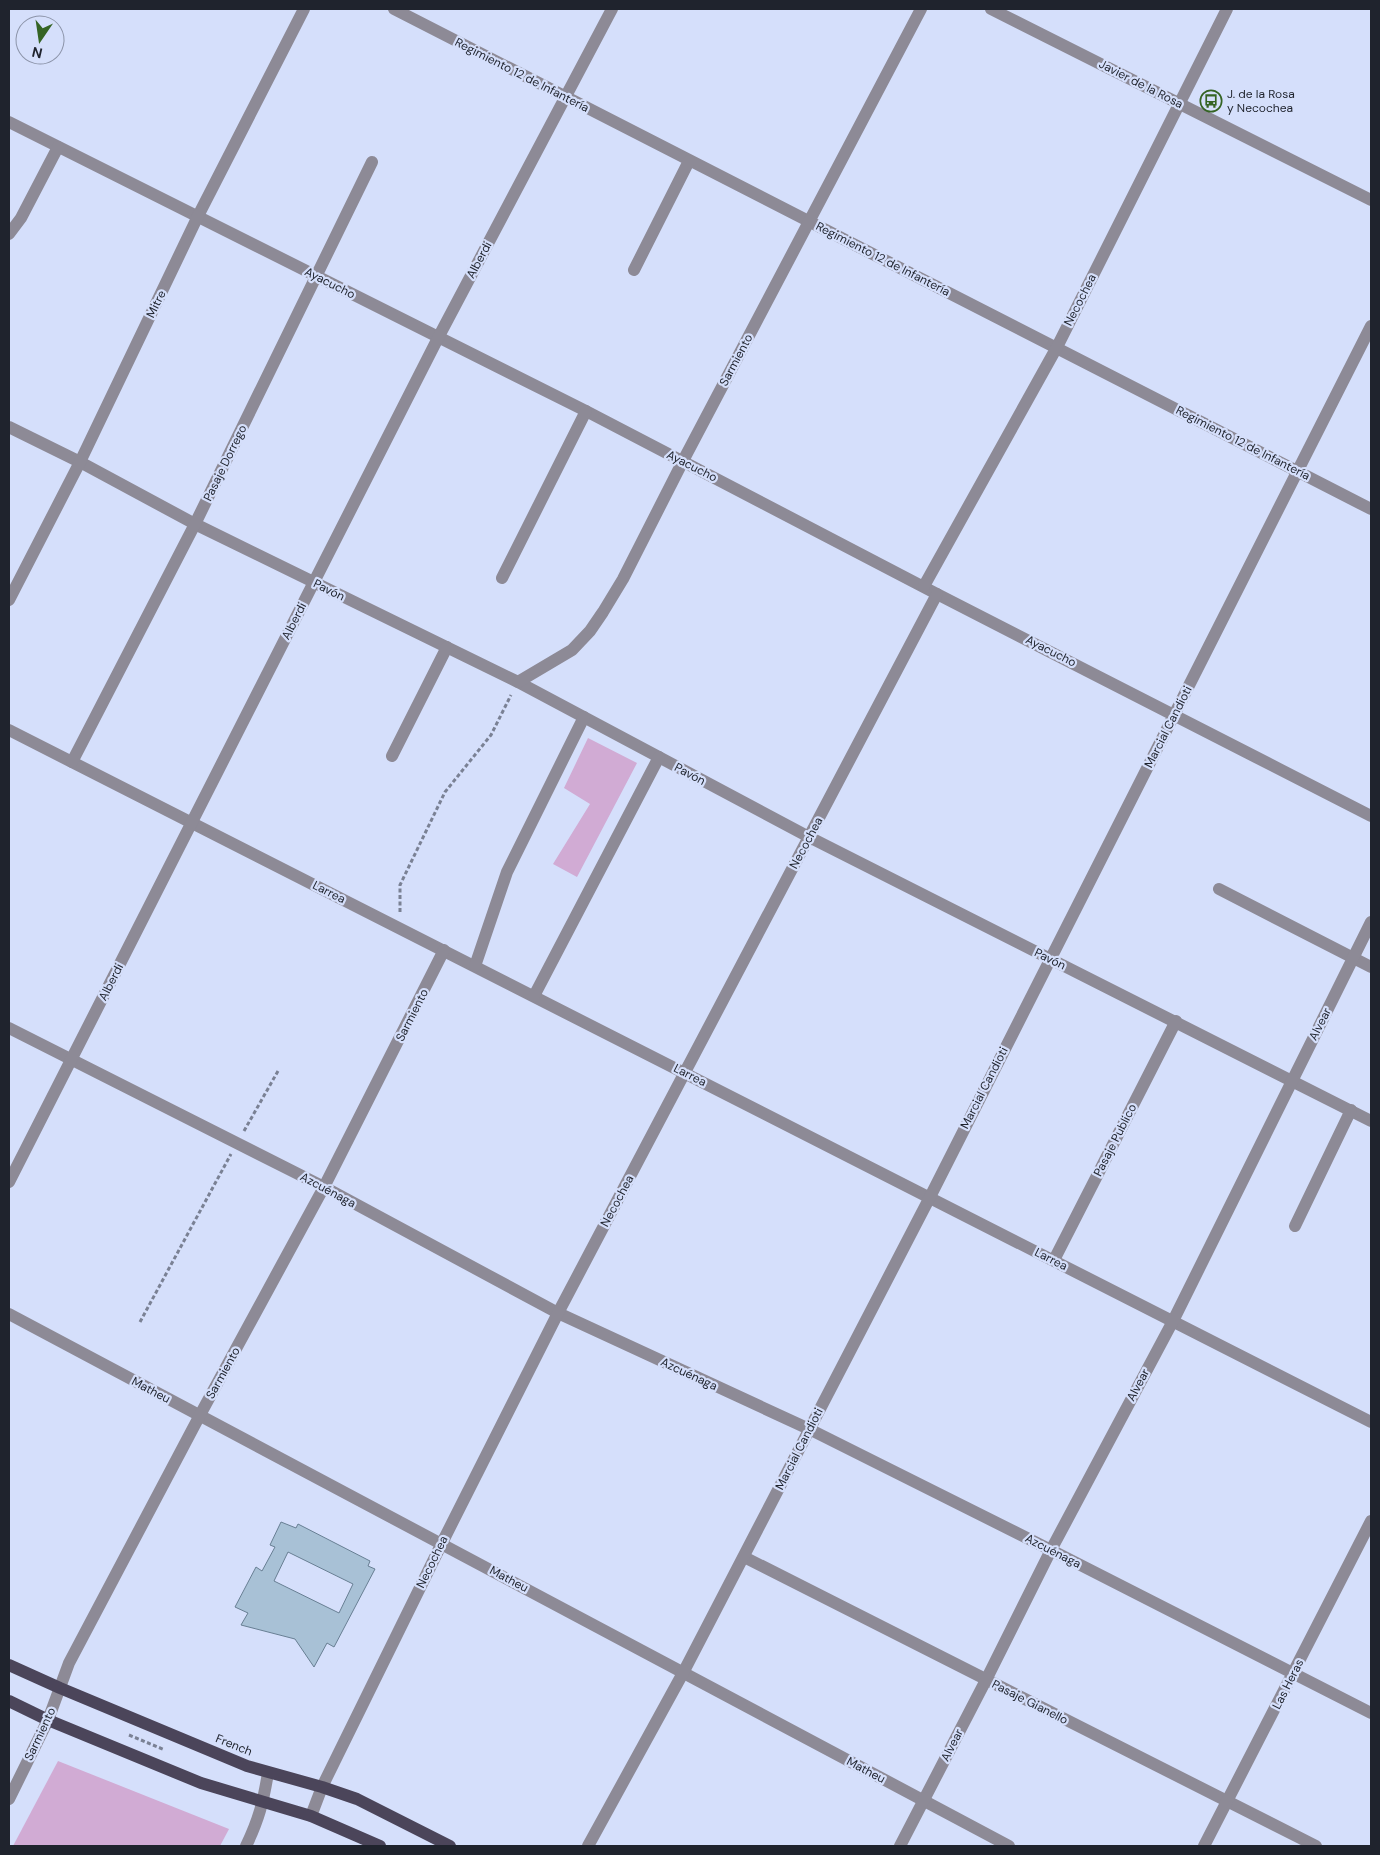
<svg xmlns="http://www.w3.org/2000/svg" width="1380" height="1855" font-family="'DM Sans',sans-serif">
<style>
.green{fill:#d1abd4}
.building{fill:#a8c1d6;stroke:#687f93;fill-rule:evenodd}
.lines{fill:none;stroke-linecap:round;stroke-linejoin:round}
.path{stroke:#7a8194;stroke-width:3;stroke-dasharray:4 2.5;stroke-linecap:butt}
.minor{stroke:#8d8a96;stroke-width:12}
.major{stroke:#4b455a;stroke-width:12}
.labels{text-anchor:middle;stroke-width:4.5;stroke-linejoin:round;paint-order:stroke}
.street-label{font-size:12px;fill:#1f232d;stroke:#d5dffb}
.poi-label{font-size:12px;fill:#1f232d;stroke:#d5dffb;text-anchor:start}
</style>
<rect width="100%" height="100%" fill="#d5dffb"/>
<g class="green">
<path d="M 588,738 L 637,763 L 577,877 L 553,864 L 590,804 L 564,788 Z"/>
<path d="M 58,1761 L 229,1829 L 220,1846 L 13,1846 Z"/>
</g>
<path class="building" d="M 281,1522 L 296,1528 L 298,1524 L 370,1561 L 368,1566 L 375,1569 L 334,1647 L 327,1643 L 314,1667 L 295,1639 L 241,1625 L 248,1613 L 235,1607 L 256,1567 L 262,1571 L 275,1547 L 270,1545 ZM 288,1552 L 353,1584 L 339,1613 L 274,1581 Z"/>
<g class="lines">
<g class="path">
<path d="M 400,912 L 400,885 L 445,792 L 491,735 L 511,695"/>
<path d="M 244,1131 L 278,1071"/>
<path d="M 140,1322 L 231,1154"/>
<path d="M 129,1735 L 165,1750"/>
</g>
<g class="minor">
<path d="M 394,9 L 1371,509"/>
<path d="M 991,9 L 1371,200"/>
<path d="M 9,122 L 586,411 L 937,594 L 1371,816"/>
<path d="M 9,234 L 21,218 L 58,147"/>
<path d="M 634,270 L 689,161"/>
<path d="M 9,427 L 80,462 L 195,524 L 518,682 L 809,837 L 1371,1121"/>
<path d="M 502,578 L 586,411"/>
<path d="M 924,586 L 1057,347 L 1227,9"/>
<path d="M 9,600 L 80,462 L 198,216 L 304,9"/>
<path d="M 518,682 L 572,650 L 590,631 L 603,612 L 623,579 L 684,459 L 921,9"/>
<path d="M 9,730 L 1371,1422"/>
<path d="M 392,756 L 447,647"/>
<path d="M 72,762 L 195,524 L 372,162"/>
<path d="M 1219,889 L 1371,967"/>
<path d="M 475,966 L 507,872 L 584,717"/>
<path d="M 534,996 L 659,757"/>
<path d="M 9,1028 L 324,1187 L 558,1313 L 809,1429 L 1051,1550 L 1371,1713"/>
<path d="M 9,1182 L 438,338 L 612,9"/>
<path d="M 1295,1226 L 1351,1110"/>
<path d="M 1054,1260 L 1176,1021"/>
<path d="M 9,1314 L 1009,1846"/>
<path d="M 744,1557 L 1316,1846"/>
<path d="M 9,1799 L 48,1720 L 69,1663 L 200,1415 L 324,1187 L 444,950"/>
<path d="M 311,1816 L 322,1787 L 442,1543 L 558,1313 L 937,594"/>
<path d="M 246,1846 C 259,1819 263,1803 268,1773"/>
<path d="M 588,1846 L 683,1673 L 930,1197 L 1371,326"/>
<path d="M 900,1846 L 986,1680 L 1051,1550 L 1173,1321 L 1371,922"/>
<path d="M 1204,1846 L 1371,1521"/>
</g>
<g class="major">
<path d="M 9,1665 L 60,1688 L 247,1766 L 322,1787 L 357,1799 L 450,1846"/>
<path d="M 9,1701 L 48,1720 L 201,1783 L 311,1816 L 380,1846"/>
</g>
</g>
<defs>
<g id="bus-ring" transform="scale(1.125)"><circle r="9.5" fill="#d5dffb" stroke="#356424" stroke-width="1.5"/><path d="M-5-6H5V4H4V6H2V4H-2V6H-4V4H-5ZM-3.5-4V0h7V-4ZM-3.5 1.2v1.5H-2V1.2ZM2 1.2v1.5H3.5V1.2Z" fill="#356424"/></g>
</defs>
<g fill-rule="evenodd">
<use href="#bus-ring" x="1211" y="101"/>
</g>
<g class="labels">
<g class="street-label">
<text transform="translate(522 75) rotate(27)" y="4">Regimiento 12 de Infantería</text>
<text transform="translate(1141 84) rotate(27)" y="4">Javier de la Rosa</text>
<text transform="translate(883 259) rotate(27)" y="4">Regimiento 12 de Infantería</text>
<text transform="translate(479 260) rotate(-62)" y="4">Alberdi</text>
<text transform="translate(330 283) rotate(27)" y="4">Ayacucho</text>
<text transform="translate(1080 300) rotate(-63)" y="4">Necochea</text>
<text transform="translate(156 304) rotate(-64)" y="4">Mitre</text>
<text transform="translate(736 360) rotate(-62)" y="4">Sarmiento</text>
<text transform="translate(1243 443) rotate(27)" y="4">Regimiento 12 de Infantería</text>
<text transform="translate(225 463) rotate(-64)" y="4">Pasaje Dorrego</text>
<text transform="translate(692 466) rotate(27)" y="4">Ayacucho</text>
<text transform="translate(329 590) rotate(26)" y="4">Pavón</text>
<text transform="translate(294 621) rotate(-63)" y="4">Alberdi</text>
<text transform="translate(1051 651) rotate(27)" y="4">Ayacucho</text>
<text transform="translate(1168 727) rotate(-63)" y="4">Marcial Candioti</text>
<text transform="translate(690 774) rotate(28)" y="4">Pavón</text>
<text transform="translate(806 843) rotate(-62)" y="4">Necochea</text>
<text transform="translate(329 892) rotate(27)" y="4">Larrea</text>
<text transform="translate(1050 959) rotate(26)" y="4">Pavón</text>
<text transform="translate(111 982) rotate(-63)" y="4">Alberdi</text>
<text transform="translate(412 1015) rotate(-63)" y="4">Sarmiento</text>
<text transform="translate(1320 1024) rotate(-63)" y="4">Alvear</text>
<text transform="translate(690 1075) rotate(27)" y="4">Larrea</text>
<text transform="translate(984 1088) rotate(-63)" y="4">Marcial Candioti</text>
<text transform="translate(1115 1140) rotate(-63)" y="4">Pasaje Publico</text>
<text transform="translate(328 1190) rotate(28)" y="4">Azcuénaga</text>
<text transform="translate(617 1201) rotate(-62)" y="4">Necochea</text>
<text transform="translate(1051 1259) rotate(27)" y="4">Larrea</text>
<text transform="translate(223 1373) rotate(-61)" y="4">Sarmiento</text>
<text transform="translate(689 1374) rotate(25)" y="4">Azcuénaga</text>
<text transform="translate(1138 1385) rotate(-62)" y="4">Alvear</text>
<text transform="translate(151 1390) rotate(28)" y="4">Matheu</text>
<text transform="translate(799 1449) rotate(-63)" y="4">Marcial Candioti</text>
<text transform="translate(1053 1551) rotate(27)" y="4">Azcuénaga</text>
<text transform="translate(432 1562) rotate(-64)" y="4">Necochea</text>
<text transform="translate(509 1579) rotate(28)" y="4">Matheu</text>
<text transform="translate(1288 1684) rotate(-63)" y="4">Las Heras</text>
<text transform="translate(1030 1702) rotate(27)" y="4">Pasaje Gianello</text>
<text transform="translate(40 1734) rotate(-65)" y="4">Sarmiento</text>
<text transform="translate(234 1745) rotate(22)" y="4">French</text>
<text transform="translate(952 1745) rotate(-63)" y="4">Alvear</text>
<text transform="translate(866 1770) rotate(28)" y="4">Matheu</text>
</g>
<g class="poi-label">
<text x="1227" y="98">J. de la Rosa<tspan x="1227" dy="14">y Necochea</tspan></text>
</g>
</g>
<rect width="1380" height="1855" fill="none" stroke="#1f232d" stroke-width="20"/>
<g transform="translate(40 40) rotate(193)"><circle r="24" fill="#d5dffb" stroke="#8c94a9"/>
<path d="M0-4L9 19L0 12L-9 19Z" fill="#356424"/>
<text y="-8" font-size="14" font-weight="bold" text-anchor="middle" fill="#1f232d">N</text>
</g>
</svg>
